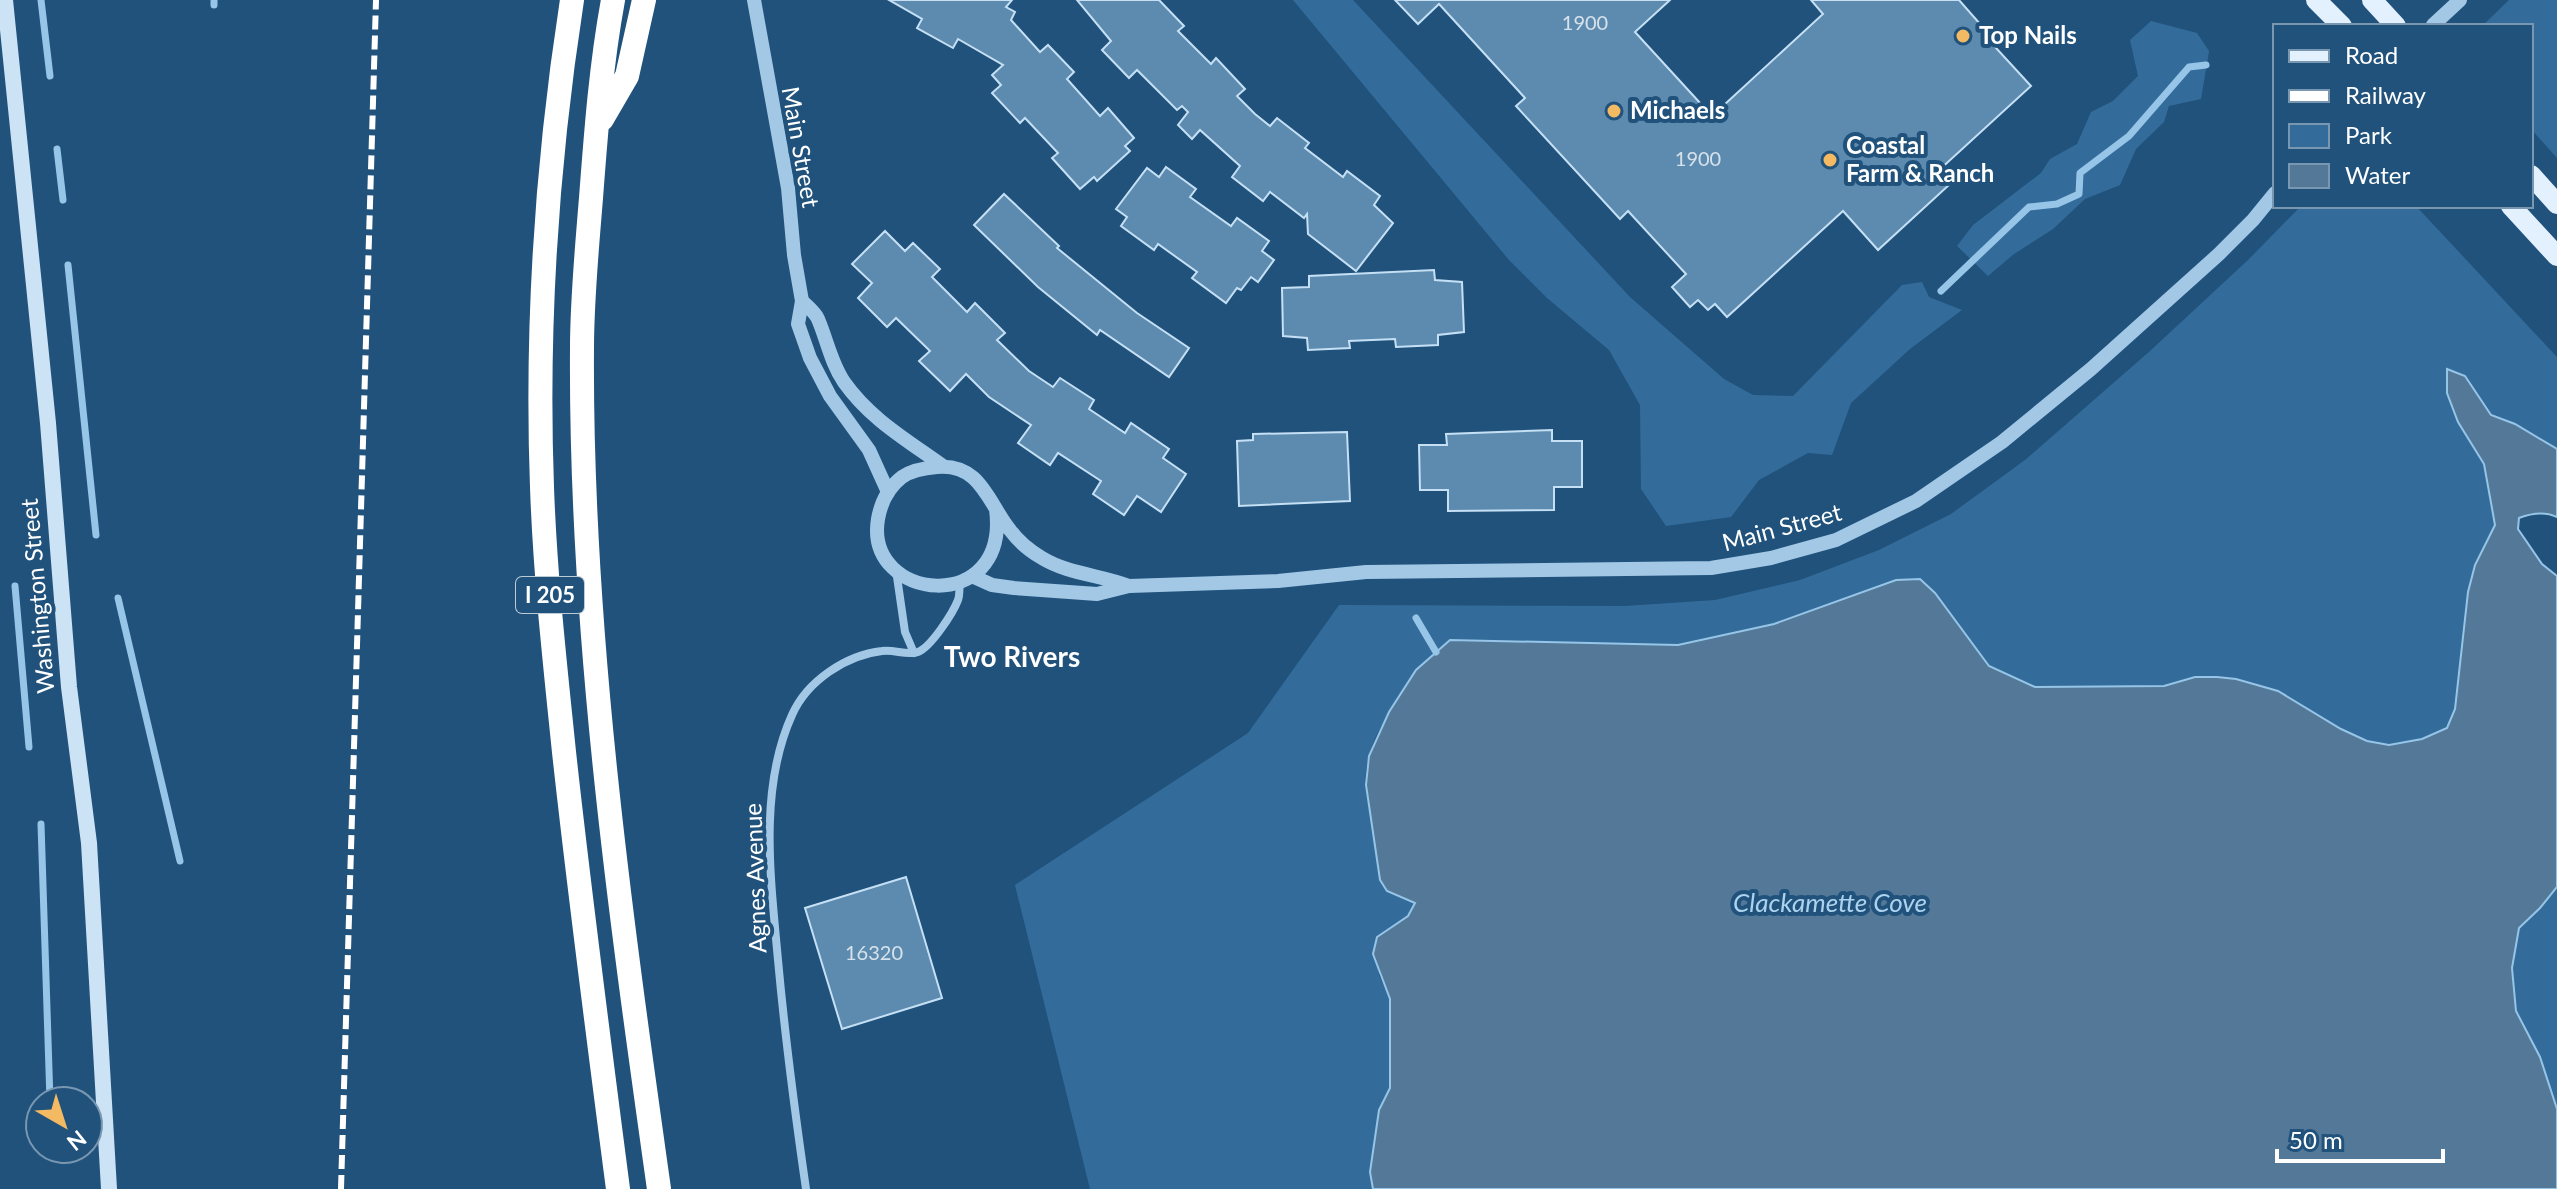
<svg xmlns="http://www.w3.org/2000/svg" width="2557" height="1189" font-family="Lato,sans-serif">
<style>
.green{fill:#336c9a}
.water{fill:#547998;stroke:#96c5e8;stroke-width:2}
.lines{fill:none;stroke-linecap:round;stroke-linejoin:round}
.stream{stroke:#96c5e8;stroke-width:7}
.building{fill:#5d8baf;stroke:#c5e0f5;stroke-width:2}
.minor{stroke:#a2c8e6;stroke-width:8}
.tertiary{stroke:#a2c8e6;stroke-width:14}
.secondary{stroke:#cce2f5;stroke-width:16}
.primary{stroke:#e3f0fd;stroke-width:20}
.motorway{stroke:#fff;stroke-width:24}
.rail{stroke:#fff;stroke-width:6;stroke-dasharray:14 6;stroke-linecap:butt}
.poi-dot{fill:#f4ba63;stroke:#20527c;stroke-width:3}
.labels{text-anchor:middle;stroke-width:8;stroke-linejoin:round;paint-order:stroke}
.number-label{font-size:20px;fill:#d6e2eb}
.shield{fill:#20527c;stroke:#bccbd8;stroke-width:2}
.shield-label{font-size:22px;font-weight:bold;fill:#fff}
.poi-label{font-size:24px;font-weight:bold;fill:#fff;stroke:#20527c;text-anchor:start}
.street-label{font-size:24px;fill:#fff;stroke:#20527c}
.water-label{font-size:26px;font-style:italic;fill:#add2ee;stroke:#20527c}
.quarter-label{font-size:28px;font-weight:bold;fill:#fff;stroke:#20527c}
</style>
<rect width="100%" height="100%" fill="#20527c"/>
<g class="green">
<path d="M 1293,0 L 1353,0 L 1630,297 L 1724,379 L 1753,395 L 1793,396 L 1902,285 L 1922,282 L 1929,297 L 1962,310 L 1910,349 L 1851,403 L 1832,455 L 1808,453 L 1759,480 L 1731,517 L 1666,526 L 1641,489 L 1640,405 L 1609,350 L 1547,298 L 1509,260 Z"/>
<path d="M 2509,0 L 2557,0 L 2557,158 L 2531,129 L 2531,26 L 2482,26 Z"/>
<path d="M 2151,21 L 2197,33 L 2209,51 L 2201,99 L 2169,106 L 2164,122 L 2136,149 L 2120,185 L 2085,199 L 2053,229 L 2014,254 L 1988,276 L 1957,246 L 1973,225 L 2041,173 L 2050,159 L 2077,144 L 2091,112 L 2113,101 L 2138,76 L 2130,40 Z"/>
<path d="M 2301,206 L 2416,206 L 2557,357 L 2557,449 L 2515,424 L 2491,415 L 2465,376 L 2447,393 L 2458,422 L 2484,464 L 2495,525 L 2485,543 L 2468,592 L 2455,709 L 2447,728 L 2422,739 L 2389,745 L 2367,741 L 2341,729 L 2278,691 L 2236,679 L 2217,677 L 2195,677 L 2164,686 L 2035,687 L 1989,666 L 1935,593 L 1920,579 L 1896,580 L 1774,624 L 1678,645 L 1450,640 C 1417,679 1360,731 1366,788 C 1370,822 1380,857 1387,891 L 1416,903 L 1408,916 L 1377,937 L 1379,975 L 1390,999 L 1390,1088 L 1379,1110 L 1370,1172 L 1373,1189 L 1090,1189 L 1015,885 L 1248,733 L 1339,605 L 1625,606 L 1715,600 L 1800,580 L 1879,550 L 1951,514 L 2025,460 L 2150,351 L 2248,260 Z"/>
<path d="M 2557,887 L 2557,1109 L 2516,1011 L 2512,968 L 2519,928 L 2540,908 Z"/>
</g>
<path class="water" d="M 2447,369 L 2465,376 L 2491,415 L 2515,424 L 2557,449 L 2557,517 C 2544,511 2532,513 2519,518 L 2518,529 L 2542,564 L 2557,576 L 2557,887 L 2540,908 L 2519,928 L 2512,968 L 2516,1011 L 2540,1057 L 2557,1109 L 2557,1189 L 1373,1189 L 1370,1172 L 1379,1110 L 1390,1088 L 1390,999 L 1373,954 L 1377,937 L 1408,916 L 1415,903 L 1387,891 L 1380,880 L 1366,785 L 1369,756 L 1389,712 L 1416,670 L 1450,640 L 1678,645 L 1774,624 L 1896,580 L 1920,579 L 1935,593 L 1989,666 L 2035,687 L 2164,686 L 2195,677 L 2217,677 L 2236,679 L 2278,691 L 2341,729 L 2367,741 L 2389,745 L 2422,739 L 2447,728 L 2455,709 L 2468,592 L 2475,565 L 2495,525 L 2484,464 L 2458,422 L 2447,393 Z"/>
<g class="lines">
<g class="stream">
<path d="M 41,0 L 50,76"/>
<path d="M 214,5 L 214,0"/>
<path d="M 57,149 L 63,200"/>
<path d="M 68,265 L 96,535"/>
<path d="M 1941,291 L 2029,207 L 2057,204 L 2079,194 L 2080,173 L 2129,136 L 2189,67 L 2206,65"/>
<path d="M 15,586 L 29,747"/>
<path d="M 118,598 L 180,861"/>
<path d="M 1416,618 L 1436,652"/>
<path d="M 41,824 L 50,1101"/>
</g>
</g>
<g class="building">
<path d="M 889,0 L 1012,0 L 1006,7 L 1015,12 L 1011,20 L 1040,52 L 1048,45 L 1074,72 L 1067,79 L 1100,116 L 1108,108 L 1134,138 L 1125,146 L 1130,151 L 1097,181 L 1094,177 L 1080,189 L 1052,158 L 1058,153 L 1025,118 L 1020,123 L 992,93 L 1001,85 L 992,75 L 1003,65 L 958,39 L 953,48 L 917,28 L 922,19 Z"/>
<path d="M 1077,0 L 1159,0 L 1184,26 L 1178,31 L 1211,64 L 1216,58 L 1245,89 L 1237,96 L 1255,114 L 1270,126 L 1277,118 L 1309,143 L 1305,148 L 1343,177 L 1347,171 L 1380,196 L 1374,205 L 1393,223 L 1356,271 L 1308,234 L 1307,214 L 1304,218 L 1270,192 L 1263,201 L 1232,177 L 1240,166 L 1200,130 L 1192,139 L 1178,125 L 1188,112 L 1182,106 L 1177,110 L 1137,70 L 1129,78 L 1102,50 L 1111,41 Z"/>
<path d="M 1395,0 L 1670,0 L 1635,32 L 1712,116 L 1823,14 L 1811,0 L 1959,0 L 1988,33 L 1985,36 L 2031,86 L 1937,172 L 1949,185 L 1878,250 L 1843,211 L 1727,317 L 1715,304 L 1708,310 L 1698,300 L 1690,307 L 1672,287 L 1686,274 L 1628,211 L 1620,219 L 1516,106 L 1525,98 L 1439,4 L 1418,24 Z"/>
<path d="M 1166,167 L 1196,189 L 1190,197 L 1231,226 L 1237,218 L 1269,241 L 1262,251 L 1274,260 L 1258,282 L 1251,277 L 1241,290 L 1237,288 L 1226,303 L 1192,278 L 1197,272 L 1158,244 L 1154,250 L 1121,226 L 1127,217 L 1116,209 L 1147,168 L 1159,177 Z"/>
<path d="M 1004,194 L 1059,246 L 1057,248 L 1137,313 L 1189,348 L 1169,377 L 1100,330 L 1097,335 L 1038,287 L 974,225 Z"/>
<path d="M 885,231 L 905,251 L 913,243 L 940,269 L 932,277 L 967,312 L 975,303 L 1005,333 L 997,340 L 1029,371 L 1053,387 L 1060,378 L 1094,400 L 1089,409 L 1125,433 L 1131,423 L 1169,449 L 1163,458 L 1186,474 L 1161,512 L 1137,496 L 1124,515 L 1093,494 L 1101,481 L 1058,453 L 1050,465 L 1018,443 L 1031,425 L 989,397 L 966,374 L 950,391 L 919,361 L 930,351 L 896,318 L 887,327 L 858,298 L 872,283 L 852,264 Z"/>
<path d="M 1434,270 L 1435,280 L 1462,282 L 1464,332 L 1438,335 L 1438,345 L 1396,347 L 1395,339 L 1349,341 L 1350,348 L 1308,350 L 1307,338 L 1283,336 L 1282,288 L 1309,287 L 1309,276 Z"/>
<path d="M 1552,430 L 1552,441 L 1582,441 L 1582,487 L 1554,487 L 1554,510 L 1448,511 L 1448,490 L 1420,490 L 1419,445 L 1447,445 L 1446,434 Z"/>
<path d="M 1347,432 L 1350,501 L 1239,506 L 1237,441 L 1253,440 L 1253,434 Z"/>
<path d="M 906,877 L 942,998 L 842,1029 L 805,908 Z"/>
</g>
<g class="lines">
<g class="minor">
<path d="M 896,570 L 905,632 L 914,653"/>
<path d="M 806,1189 C 795,1113 785,1037 778,960 C 771,881 758,790 792,715 C 807,681 846,655 882,651 C 894,649 907,656 918,652 C 931,647 953,613 958,600 C 960,595 959,588 960,582"/>
</g>
<g class="tertiary">
<path d="M 754,0 L 788,188 L 794,255 L 802,301 L 798,324 L 810,358 L 830,396 L 869,450 L 888,492"/>
<path d="M 2433,25 L 2460,0"/>
<path d="M 802,301 C 807,306 815,312 818,319 C 827,340 831,363 844,382 C 870,419 907,440 943,466"/>
<path d="M 996,509 C 1010,617 864,602 878,519 C 881,502 889,487 902,477 C 912,470 924,468 937,467 C 981,463 988,503 1010,530 C 1018,541 1030,551 1042,558 C 1068,574 1101,575 1129,586"/>
<path d="M 972,576 L 992,585 L 1014,588 L 1097,594 L 1129,586 L 1278,581 L 1366,572 L 1711,568 L 1771,558 L 1836,540 L 1916,501 L 2002,442 L 2091,369 L 2219,254 L 2253,220 L 2275,193"/>
</g>
<path class="secondary" d="M 5,0 L 48,423 L 69,687 L 89,843 L 109,1189"/>
<g class="primary">
<path d="M 2316,0 L 2342,26"/>
<path d="M 2372,0 L 2396,26"/>
<path d="M 2531,175 L 2557,204"/>
<path d="M 2511,206 L 2557,256"/>
</g>
<g class="motorway">
<path d="M 572,0 C 547,161 536,324 542,487 C 545,575 555,664 564,752 C 580,898 599,1043 618,1189"/>
<path d="M 613,0 C 601,65 596,132 591,198 C 587,248 582,298 582,348 C 580,628 620,912 659,1189"/>
<path d="M 602,119 L 627,76 L 644,0"/>
</g>
<path class="rail" d="M 341,1189 L 376,0"/>
</g>
<g class="poi-dot">
<circle cx="1963" cy="36" r="8"/>
<circle cx="1614" cy="111" r="8"/>
<circle cx="1830" cy="160" r="8"/>
</g>
<g class="labels">
<g class="number-label">
<text x="1585" y="30">1900</text>
<text x="1698" y="166">1900</text>
<text x="874" y="960">16320</text>
</g>
<rect class="shield" x="516" y="577" width="68" height="36" rx="6"/>
<g class="shield-label">
<text x="550" y="603">I 205</text>
</g>
<g class="poi-label">
<text x="1979" y="44">Top Nails</text>
<text x="1630" y="119">Michaels</text>
<text x="1846" y="154">Coastal<tspan x="1846" dy="28">Farm &amp; Ranch</tspan></text>
</g>
<g class="street-label">
<text transform="translate(800 147) rotate(80)" y="8">Main Street</text>
<text transform="translate(1782 528) rotate(-15)" y="8">Main Street</text>
<text transform="translate(38 596) rotate(-95)" y="8">Washington Street</text>
<text transform="translate(756 878) rotate(-92)" y="8">Agnes Avenue</text>
</g>
<g class="water-label">
<text x="1830" y="912">Clackamette Cove</text>
</g>
<g class="quarter-label">
<text x="1012" y="667">Two Rivers</text>
</g>
</g>
<rect x="2273" y="24" width="260" height="184" fill="#20527c" stroke="#7997b0" stroke-width="2"/>
<rect x="2289" y="50" width="40" height="12" fill="#e3f0fd" stroke="#7997b0" stroke-width="2"/>
<text x="2345" y="64" font-size="24" fill="#ffffff">Road</text>
<rect x="2289" y="90" width="40" height="12" fill="#ffffff" stroke="#7997b0" stroke-width="2"/>
<text x="2345" y="104" font-size="24" fill="#ffffff">Railway</text>
<rect x="2289" y="124" width="40" height="24" fill="#336c9a" stroke="#7997b0" stroke-width="2"/>
<text x="2345" y="144" font-size="24" fill="#ffffff">Park</text>
<rect x="2289" y="164" width="40" height="24" fill="#547998" stroke="#7997b0" stroke-width="2"/>
<text x="2345" y="184" font-size="24" fill="#ffffff">Water</text>
<g transform="translate(64 1125) rotate(141)"><circle r="38" fill="#20527c" stroke="#7997b0" stroke-width="2"/>
<path d="M0-6L14 30L0 20L-14 30Z" fill="#f4ba63"/>
<text y="-12" font-size="22" font-weight="bold" text-anchor="middle" fill="#ffffff">N</text>
</g>
<path d="M2277 1149v12h166v-12" fill="none" stroke="#ffffff" stroke-width="4"/>
<text x="2289" y="1149" font-size="24" fill="#ffffff" stroke="#20527c" stroke-width="6" paint-order="stroke">50 m</text>
</svg>
